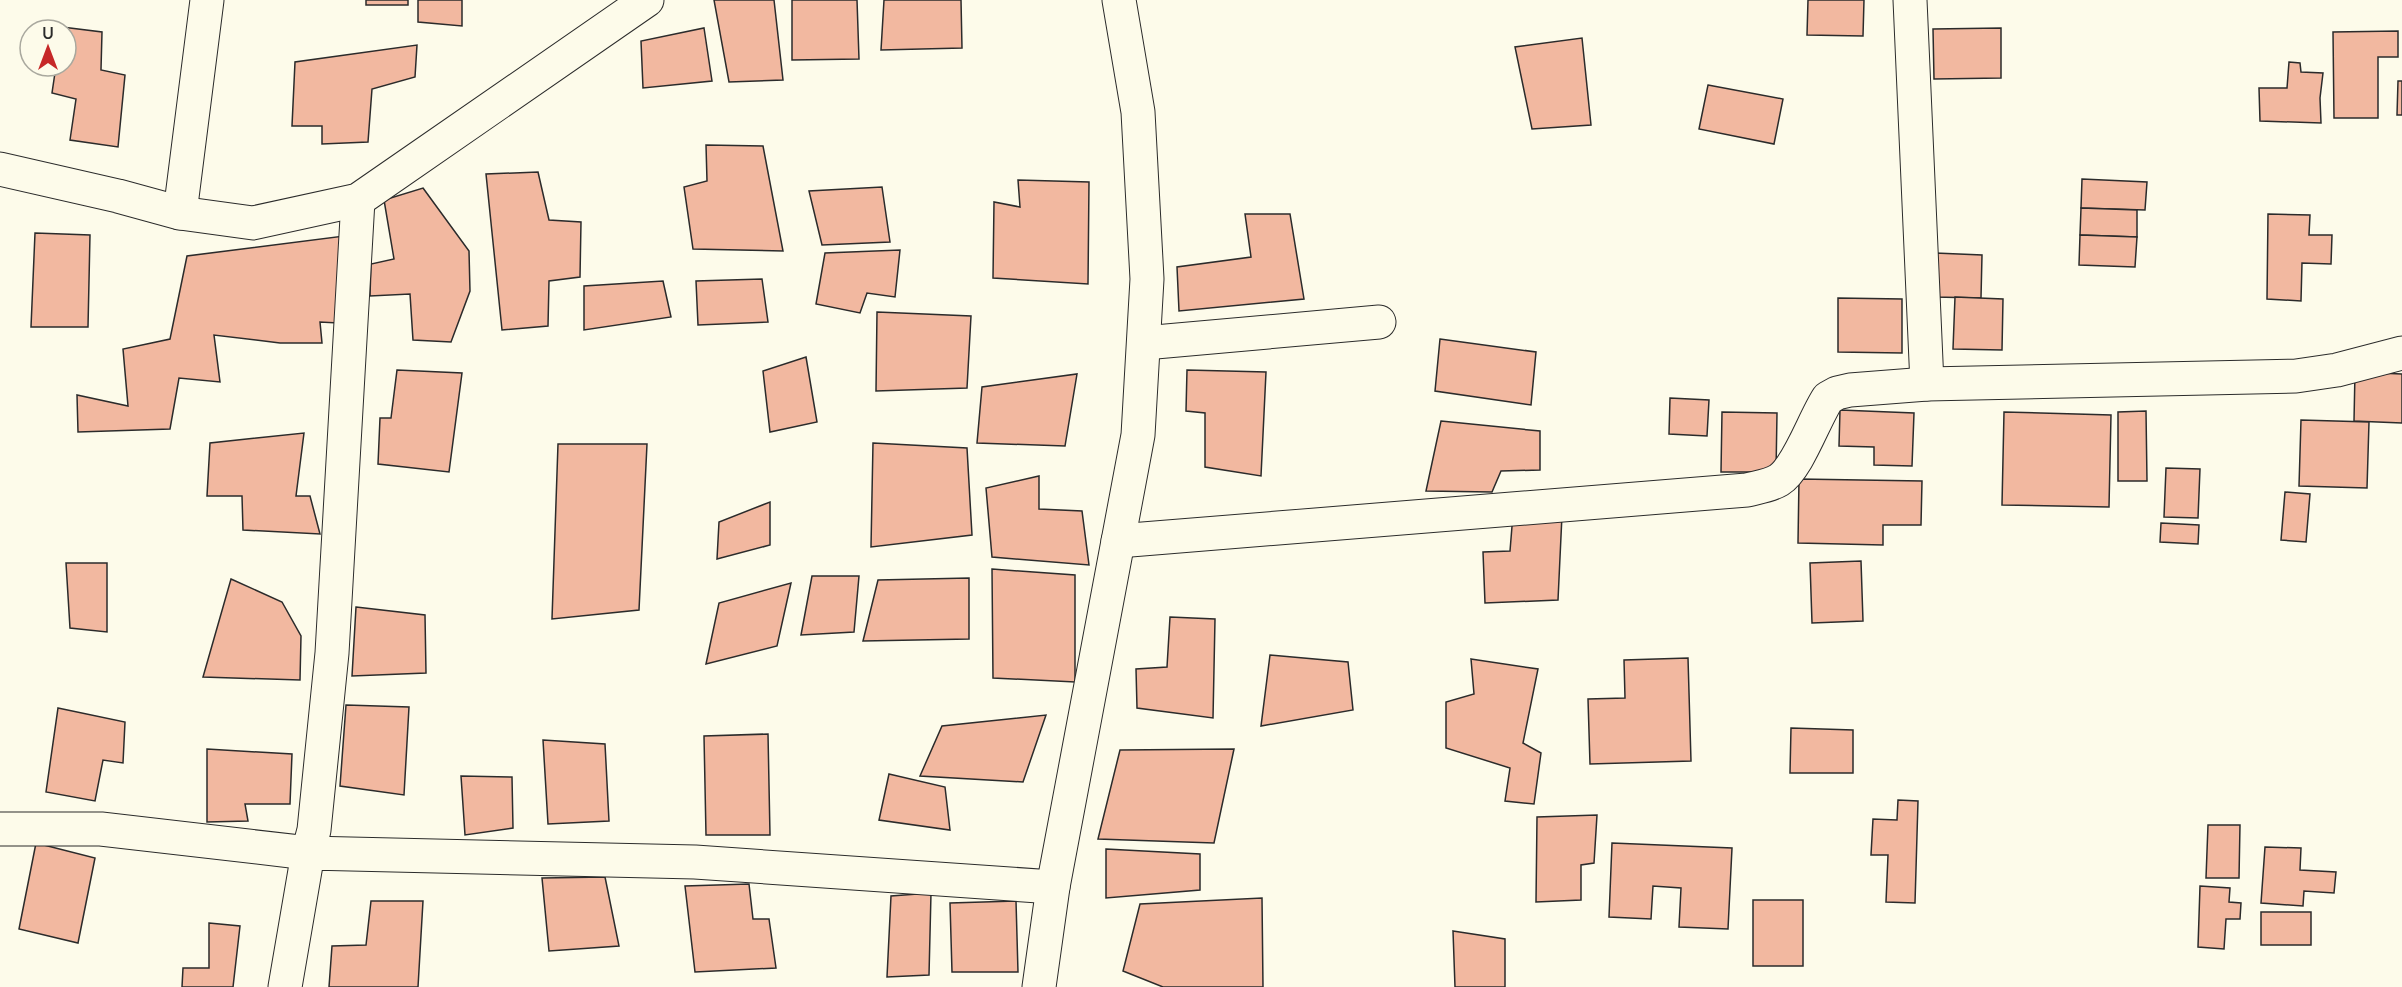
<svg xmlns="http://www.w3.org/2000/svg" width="2402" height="987" font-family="Manrope,sans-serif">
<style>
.building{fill:#f2b8a0;stroke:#2b2b2b;stroke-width:1.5}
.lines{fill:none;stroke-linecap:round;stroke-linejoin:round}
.minor-casing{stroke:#2b2b2b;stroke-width:35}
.minor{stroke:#fdfbea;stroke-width:33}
</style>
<rect width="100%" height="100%" fill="#fdfbea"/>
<g class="building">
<rect x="366" y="0" width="42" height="5"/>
<path d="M 418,0 L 462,0 L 462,26 L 418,22 Z"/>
<path d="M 714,0 L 774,0 L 783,80 L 729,82 Z"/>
<path d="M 792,0 L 857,0 L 859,59 L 792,60 Z"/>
<path d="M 884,0 L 961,0 L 962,48 L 881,50 Z"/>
<path d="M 1808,0 L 1864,0 L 1863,36 L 1807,35 Z"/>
<path d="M 62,27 L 102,32 L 101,70 L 125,75 L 118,147 L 70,140 L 76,99 L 52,93 L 56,66 L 66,66 L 66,30 L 61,30 Z"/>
<path d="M 704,28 L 712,81 L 643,88 L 641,41 Z"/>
<path d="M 2001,28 L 2001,78 L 1934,79 L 1933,29 Z"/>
<path d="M 2398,31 L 2398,57 L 2378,57 L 2378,118 L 2334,118 L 2333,32 Z"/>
<path d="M 1582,38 L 1591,125 L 1532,129 L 1515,47 Z"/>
<path d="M 417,45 L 415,77 L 372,89 L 368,142 L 322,144 L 322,126 L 292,126 L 295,62 Z"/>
<path d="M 2289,62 L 2300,63 L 2301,72 L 2323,73 L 2320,98 L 2321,123 L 2260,121 L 2259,88 L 2287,88 Z"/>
<path d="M 2398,81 L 2402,81 L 2402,115 L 2397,115 Z"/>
<path d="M 1708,85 L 1783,99 L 1774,144 L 1699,129 Z"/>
<path d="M 706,145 L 763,146 L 783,251 L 693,249 L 684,187 L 707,181 Z"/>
<path d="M 538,172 L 549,220 L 581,222 L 580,277 L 549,281 L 548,326 L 502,330 L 486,174 Z"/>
<path d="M 2082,179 L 2147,182 L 2145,210 L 2081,208 Z"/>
<path d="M 1018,180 L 1089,182 L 1088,284 L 993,278 L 994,202 L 1020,207 Z"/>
<path d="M 882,187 L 890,242 L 822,245 L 809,191 Z"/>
<path d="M 423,188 L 469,251 L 470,291 L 451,342 L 413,340 L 410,294 L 370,296 L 371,264 L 394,259 L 384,200 Z"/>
<path d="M 2081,208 L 2137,210 L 2137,237 L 2080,235 Z"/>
<path d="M 1245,214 L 1290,214 L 1304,299 L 1179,311 L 1177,267 L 1251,257 Z"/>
<path d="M 2268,214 L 2310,215 L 2309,235 L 2332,235 L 2331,264 L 2302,263 L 2301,301 L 2267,299 Z"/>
<path d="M 35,233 L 90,235 L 88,327 L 31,327 Z"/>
<path d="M 2080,235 L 2137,237 L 2135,267 L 2079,265 Z"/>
<path d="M 344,236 L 338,323 L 320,322 L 322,343 L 280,343 L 214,335 L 220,382 L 179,378 L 170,429 L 78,432 L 77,395 L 128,406 L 123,349 L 170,339 L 187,256 Z"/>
<path d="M 900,250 L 895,297 L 867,293 L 860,313 L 816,304 L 825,253 Z"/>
<path d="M 1935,253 L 1982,255 L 1981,298 L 1934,297 Z"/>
<path d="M 762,279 L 768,322 L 698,325 L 696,281 Z"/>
<path d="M 663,281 L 671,317 L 584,330 L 584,286 Z"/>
<path d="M 1955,297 L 2003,299 L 2002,350 L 1953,349 Z"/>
<path d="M 1838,298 L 1902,299 L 1902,353 L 1838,352 Z"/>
<path d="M 877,312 L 971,316 L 967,388 L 876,391 Z"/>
<path d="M 1440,339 L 1536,352 L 1531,405 L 1435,391 Z"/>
<path d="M 806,357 L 817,422 L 770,432 L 763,371 Z"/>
<path d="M 397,370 L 462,373 L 449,472 L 378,464 L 380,418 L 391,418 Z"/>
<path d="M 1187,370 L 1266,372 L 1261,476 L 1205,467 L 1205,413 L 1186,411 Z"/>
<path d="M 2355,372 L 2402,374 L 2402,423 L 2354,421 Z"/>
<path d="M 1077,374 L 1065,446 L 977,443 L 982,387 Z"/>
<path d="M 1670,398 L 1709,400 L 1707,436 L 1669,434 Z"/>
<path d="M 1840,410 L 1914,413 L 1912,466 L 1874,465 L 1874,447 L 1839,446 Z"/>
<path d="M 2146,411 L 2147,481 L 2118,481 L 2118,412 Z"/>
<path d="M 1722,412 L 1777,413 L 1776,472 L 1721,472 Z"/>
<path d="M 2004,412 L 2111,415 L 2109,507 L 2002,505 Z"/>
<path d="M 2301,420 L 2369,422 L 2367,488 L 2299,486 Z"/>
<path d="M 1441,421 L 1540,431 L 1540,470 L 1501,471 L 1492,492 L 1426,491 Z"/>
<path d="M 304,433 L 296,496 L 310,496 L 320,534 L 243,530 L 242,496 L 207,496 L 210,443 Z"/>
<path d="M 873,443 L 967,448 L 972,535 L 871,547 Z"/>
<path d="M 558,444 L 647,444 L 639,610 L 552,619 Z"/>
<path d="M 2166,468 L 2200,469 L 2198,518 L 2164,517 Z"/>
<path d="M 1039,476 L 1039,509 L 1082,511 L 1089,565 L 992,557 L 986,488 Z"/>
<path d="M 1799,479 L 1922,481 L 1921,525 L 1883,525 L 1883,545 L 1798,543 Z"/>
<path d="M 2285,492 L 2310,494 L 2306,542 L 2281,540 Z"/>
<path d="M 770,502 L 770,545 L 717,559 L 719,522 Z"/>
<path d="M 1513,514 L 1562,515 L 1558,600 L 1485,603 L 1483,552 L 1510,551 Z"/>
<path d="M 2161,523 L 2199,525 L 2198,544 L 2160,542 Z"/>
<path d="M 1861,561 L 1863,621 L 1812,623 L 1810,563 Z"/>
<path d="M 66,563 L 107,563 L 107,632 L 70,628 Z"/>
<path d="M 992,569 L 1075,575 L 1075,682 L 993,678 Z"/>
<path d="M 812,576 L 859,576 L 854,632 L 801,635 Z"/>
<path d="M 969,578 L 969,639 L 863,641 L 878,580 Z"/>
<path d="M 231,579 L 282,602 L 301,636 L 300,680 L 203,677 Z"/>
<path d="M 791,583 L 777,646 L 706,664 L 719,603 Z"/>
<path d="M 356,607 L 425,615 L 426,673 L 352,676 Z"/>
<path d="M 1170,617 L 1215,619 L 1213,718 L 1137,708 L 1136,669 L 1167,667 Z"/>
<path d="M 1270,655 L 1348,662 L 1353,710 L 1261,726 Z"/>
<path d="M 1688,658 L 1691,761 L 1590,764 L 1588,699 L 1625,698 L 1624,660 Z"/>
<path d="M 1471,659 L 1538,669 L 1523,743 L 1541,753 L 1534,804 L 1505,801 L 1510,768 L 1446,748 L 1446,702 L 1474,694 Z"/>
<path d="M 346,705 L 409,707 L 404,795 L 340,786 Z"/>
<path d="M 58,708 L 125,722 L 123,763 L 103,760 L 95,801 L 46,792 Z"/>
<path d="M 1046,715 L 1023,782 L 920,776 L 942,726 Z"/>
<path d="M 1791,728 L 1853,730 L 1853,773 L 1790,773 Z"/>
<path d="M 768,734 L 770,835 L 706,835 L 704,736 Z"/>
<path d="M 543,740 L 605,744 L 609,821 L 548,824 Z"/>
<path d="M 207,749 L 292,754 L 290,804 L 245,804 L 248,821 L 207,822 Z"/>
<path d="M 1234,749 L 1214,843 L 1098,839 L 1120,750 Z"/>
<path d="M 889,774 L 945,787 L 950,830 L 879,820 Z"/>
<path d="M 461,776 L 512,777 L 513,828 L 465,835 Z"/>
<path d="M 1898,800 L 1918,801 L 1915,903 L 1886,902 L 1888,855 L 1871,855 L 1873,819 L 1897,820 Z"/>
<path d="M 1597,815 L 1594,863 L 1581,865 L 1581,900 L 1536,902 L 1537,817 Z"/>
<path d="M 2208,825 L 2240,825 L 2239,878 L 2206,878 Z"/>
<path d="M 36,843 L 95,858 L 78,943 L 19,929 Z"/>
<path d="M 1612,843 L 1732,848 L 1728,929 L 1679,927 L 1681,888 L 1653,886 L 1651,919 L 1609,917 Z"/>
<path d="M 2265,847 L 2301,848 L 2300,870 L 2336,872 L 2334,893 L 2304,891 L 2303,906 L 2261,903 Z"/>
<path d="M 1106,849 L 1200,854 L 1200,890 L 1106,898 Z"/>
<path d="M 605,877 L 619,946 L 549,951 L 542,878 Z"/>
<path d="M 749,884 L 753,919 L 769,919 L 776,968 L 695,972 L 685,886 Z"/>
<path d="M 2200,886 L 2230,888 L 2229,902 L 2241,903 L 2240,919 L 2226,919 L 2224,949 L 2198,947 Z"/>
<path d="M 931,893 L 929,975 L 887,977 L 891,896 Z"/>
<path d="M 1262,898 L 1263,987 L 1163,987 L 1123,971 L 1140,904 Z"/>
<rect x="1753" y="900" width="50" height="66"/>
<path d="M 371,901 L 423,901 L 418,987 L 329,987 L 332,946 L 366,945 Z"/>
<path d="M 1016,901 L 1018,972 L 952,972 L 950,903 Z"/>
<rect x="2261" y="912" width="50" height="33"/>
<path d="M 209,923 L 240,926 L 233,987 L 182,987 L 183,968 L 209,968 Z"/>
<path d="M 1453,931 L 1505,939 L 1505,987 L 1455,987 Z"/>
</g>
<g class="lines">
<g class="minor-casing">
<g id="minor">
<path d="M 1910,0 L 1927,384"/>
<path d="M 0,169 L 118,196 L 180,213 L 253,223 L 358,200 L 647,0"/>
<path d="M 180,213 L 207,0"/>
<path d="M 1144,343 L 1379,322"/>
<path d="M 1118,541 L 1747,490 C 1758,487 1769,486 1779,480 C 1798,468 1814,419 1828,398 L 1837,393 L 1850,390 L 1927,384 L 2296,376 L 2337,370 L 2402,353"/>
<path d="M 0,829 L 101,829 L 308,853 L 314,830 L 332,653 L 358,200"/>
<path d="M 285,987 L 308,853 L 695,862 L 1053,887"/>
<path d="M 1039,987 L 1053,887 L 1138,435 L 1147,279 L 1138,112 L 1119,0"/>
</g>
</g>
<use href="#minor" class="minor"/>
</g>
<g transform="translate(48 48)"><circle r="28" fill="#fdfbea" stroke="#a9a89e" stroke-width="1.5"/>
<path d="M0-4.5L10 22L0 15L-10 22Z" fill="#c62828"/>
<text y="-9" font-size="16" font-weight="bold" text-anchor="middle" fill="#2b2b2b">U</text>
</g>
</svg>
